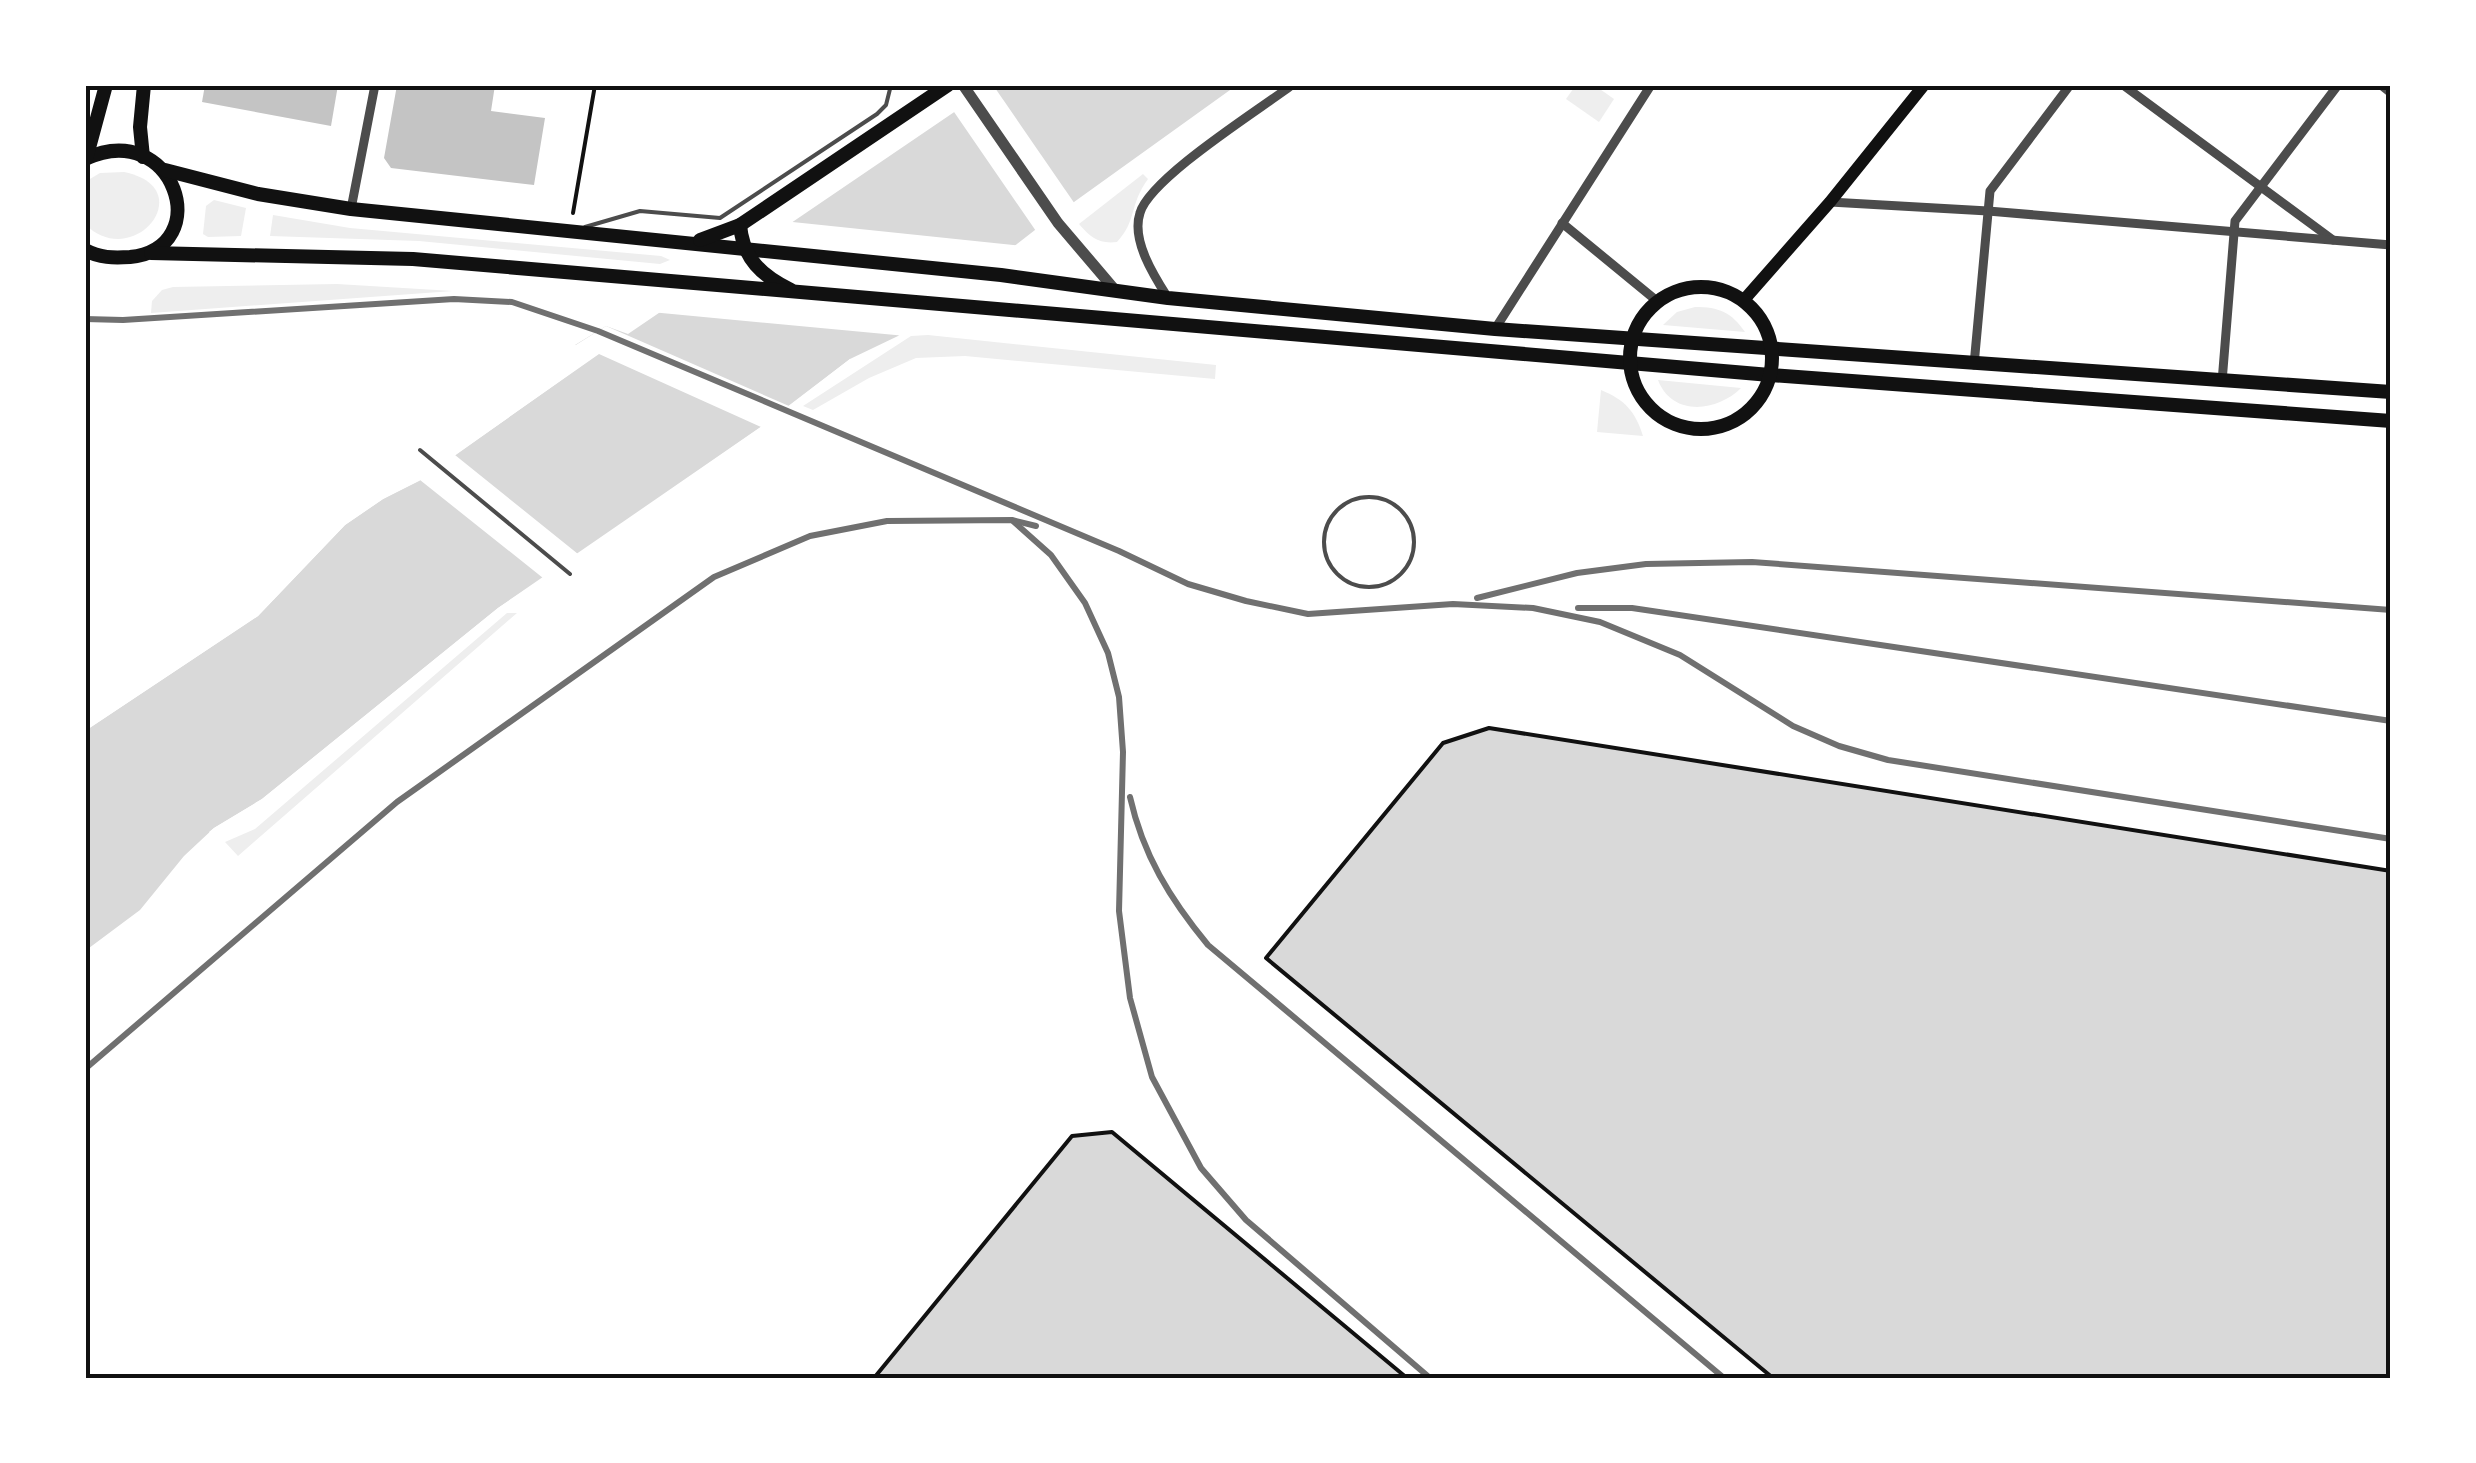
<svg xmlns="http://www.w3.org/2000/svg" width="2476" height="1463" font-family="'Fira Sans Condensed',sans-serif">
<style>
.green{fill:#eee}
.water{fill:#d9d9d9}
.pier{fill:#fff;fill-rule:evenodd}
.building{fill:#c4c4c4}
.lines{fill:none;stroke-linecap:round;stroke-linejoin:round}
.path{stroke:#111;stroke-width:4}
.service{stroke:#4c4c4c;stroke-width:4}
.pedestrian{stroke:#4c4c4c;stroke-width:6}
.minor{stroke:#4c4c4c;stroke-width:9}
.tertiary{stroke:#4c4c4c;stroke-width:11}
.secondary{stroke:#111;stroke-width:12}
.primary{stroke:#111;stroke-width:14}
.rail{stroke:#707070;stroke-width:6}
.neatline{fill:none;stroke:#111;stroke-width:4}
</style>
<rect width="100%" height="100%" fill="#fff"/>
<g class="green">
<path d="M 1576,85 L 1594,85 L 1614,99 L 1599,122 L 1566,99 Z"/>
<path d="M 124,172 C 202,188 133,273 85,224 L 85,182 L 100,173 Z"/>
<path d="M 1143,174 L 1148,179 C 1129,205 1137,221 1117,242 C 1099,244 1091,238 1079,224 Z"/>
<path d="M 214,200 L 246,208 L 241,236 L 208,237 L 203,234 L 206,206 Z"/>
<path d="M 273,215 L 350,228 L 661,256 L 670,260 L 660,264 L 419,241 L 270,236 Z"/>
<path d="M 337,284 L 453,291 L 151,313 L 152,301 L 162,290 L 173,287 Z"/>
<path d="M 1695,307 C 1719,307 1731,312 1745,332 L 1663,325 L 1677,312 Z"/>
<path d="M 928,335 L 1216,365 L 1215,379 L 965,356 L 916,358 L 869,378 L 813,410 L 803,406 L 911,336 Z"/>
<path d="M 1658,380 L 1741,388 C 1717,412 1672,417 1658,380 Z"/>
<path d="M 1601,390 C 1625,400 1635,411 1643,436 L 1597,432 Z"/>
<path d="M 507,613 L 517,613 L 238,856 L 225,842 L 255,829 Z"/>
</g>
<g class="water">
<path d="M 994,85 L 1237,85 L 1035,230 L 898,336 L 850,359 L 762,426 L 498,608 L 262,799 L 214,828 L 184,856 L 140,910 L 85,951 L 85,731 L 258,616 L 345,525 L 383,499 L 419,481 L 598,354 L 575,345 L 606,326 L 628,334 Z"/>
<path d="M 1489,728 L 2391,871 L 2391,1378 L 1773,1378 L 1266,958 L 1443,743 Z"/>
<path d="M 1112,1132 L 1407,1378 L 874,1378 L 1072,1136 Z"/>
</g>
<g class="pier">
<path d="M 986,85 L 993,85 L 1077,207 L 1038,234 L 952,109 Z"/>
<path d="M 783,221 L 1023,246 L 906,336 L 651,312 Z"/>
<path d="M 606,326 L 789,406 L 850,359 L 852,365 L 765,430 L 501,612 L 265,803 L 213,836 L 209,832 L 214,828 L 262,799 L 498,608 L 543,578 L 420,480 L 383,499 L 345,525 L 258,616 L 85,731 L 85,725 L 255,612 L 342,521 L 380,494 L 416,477 L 588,355 L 571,348 ZM 599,354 L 761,427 L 578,554 L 455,455 Z"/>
</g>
<g class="building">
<path d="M 205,85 L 338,85 L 331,126 L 202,102 Z"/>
<path d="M 397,85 L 495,85 L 491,111 L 545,118 L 534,185 L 391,168 L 384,158 Z"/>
</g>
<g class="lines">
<g class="path">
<path d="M 573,213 L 595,85"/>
<path d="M 874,1378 L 1072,1136 L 1112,1132 L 1407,1378"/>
<path d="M 1773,1378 L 1266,958 L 1443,743 L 1489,728 L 2391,871"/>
</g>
<g class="service">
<path d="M 585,227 L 640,211 L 720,218 L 877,114 L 886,105 L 891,85"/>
<path d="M 420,450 L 570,574"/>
<circle cx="1369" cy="542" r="45"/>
</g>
<path class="pedestrian" d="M 2390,392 L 2391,373"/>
<g class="minor">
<path d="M 2123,85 L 2333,240"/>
<path d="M 2381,85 L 2391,93"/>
<path d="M 1830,202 L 1988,211 L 2391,245"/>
<path d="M 351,209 L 375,85"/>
<path d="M 1562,223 L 1657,301"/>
<path d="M 1168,298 C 1154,276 1131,240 1140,213 C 1150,178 1259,110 1292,85"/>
<path d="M 1495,329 L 1651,85"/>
<path d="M 1974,365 L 1990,191 L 2070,85"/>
<path d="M 2222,382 L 2235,221 L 2338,85"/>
</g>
<path class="tertiary" d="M 963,85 L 1058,223 L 1115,290"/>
<path class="secondary" d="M 1743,301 L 1830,202 L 1924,85"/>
<g class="primary">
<path d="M 143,157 L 140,127 L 144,85"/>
<path d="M 85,159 C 174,117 217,248 130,257 C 113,258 100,258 85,250"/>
<path d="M 86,159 L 106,85"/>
<path d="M 165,170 L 258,194 L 351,209 L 1001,275 L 1168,298 L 1495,329 L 2391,392"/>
<path d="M 740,225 C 743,259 762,276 791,290"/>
<path d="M 700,240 L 740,225 L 948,85"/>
<path d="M 151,253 L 413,259 L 1770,375 L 2391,421"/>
<circle cx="1701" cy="358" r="71"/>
</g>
<g class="rail">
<path d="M 85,319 L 123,320 L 454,299 L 512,302 L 598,331 L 1119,551 L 1188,584 L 1246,601 L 1308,614 L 1453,604 L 1533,608 L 1600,622 L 1680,655 L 1793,726 L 1839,746 L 1888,760 L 2391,839"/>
<path d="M 1013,521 L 1051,555 L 1085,603 L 1108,653 L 1119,697 L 1123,752 L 1119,911 L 1130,998 L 1152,1077 L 1201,1168 L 1246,1220 L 1430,1378"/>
<path d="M 1477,598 L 1577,573 L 1646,564 L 1752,562 L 2391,610"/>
<path d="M 1578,608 L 1632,608 L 2391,721"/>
<path d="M 1130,797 C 1143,855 1170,899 1208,945 L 1724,1378"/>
<path d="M 85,1069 L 397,802 L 714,577 L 810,536 L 887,521 L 1012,520 L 1036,526"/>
</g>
</g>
<rect width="2476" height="1463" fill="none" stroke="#ffffff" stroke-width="175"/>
<rect x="88" y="88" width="2300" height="1288" class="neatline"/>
</svg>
